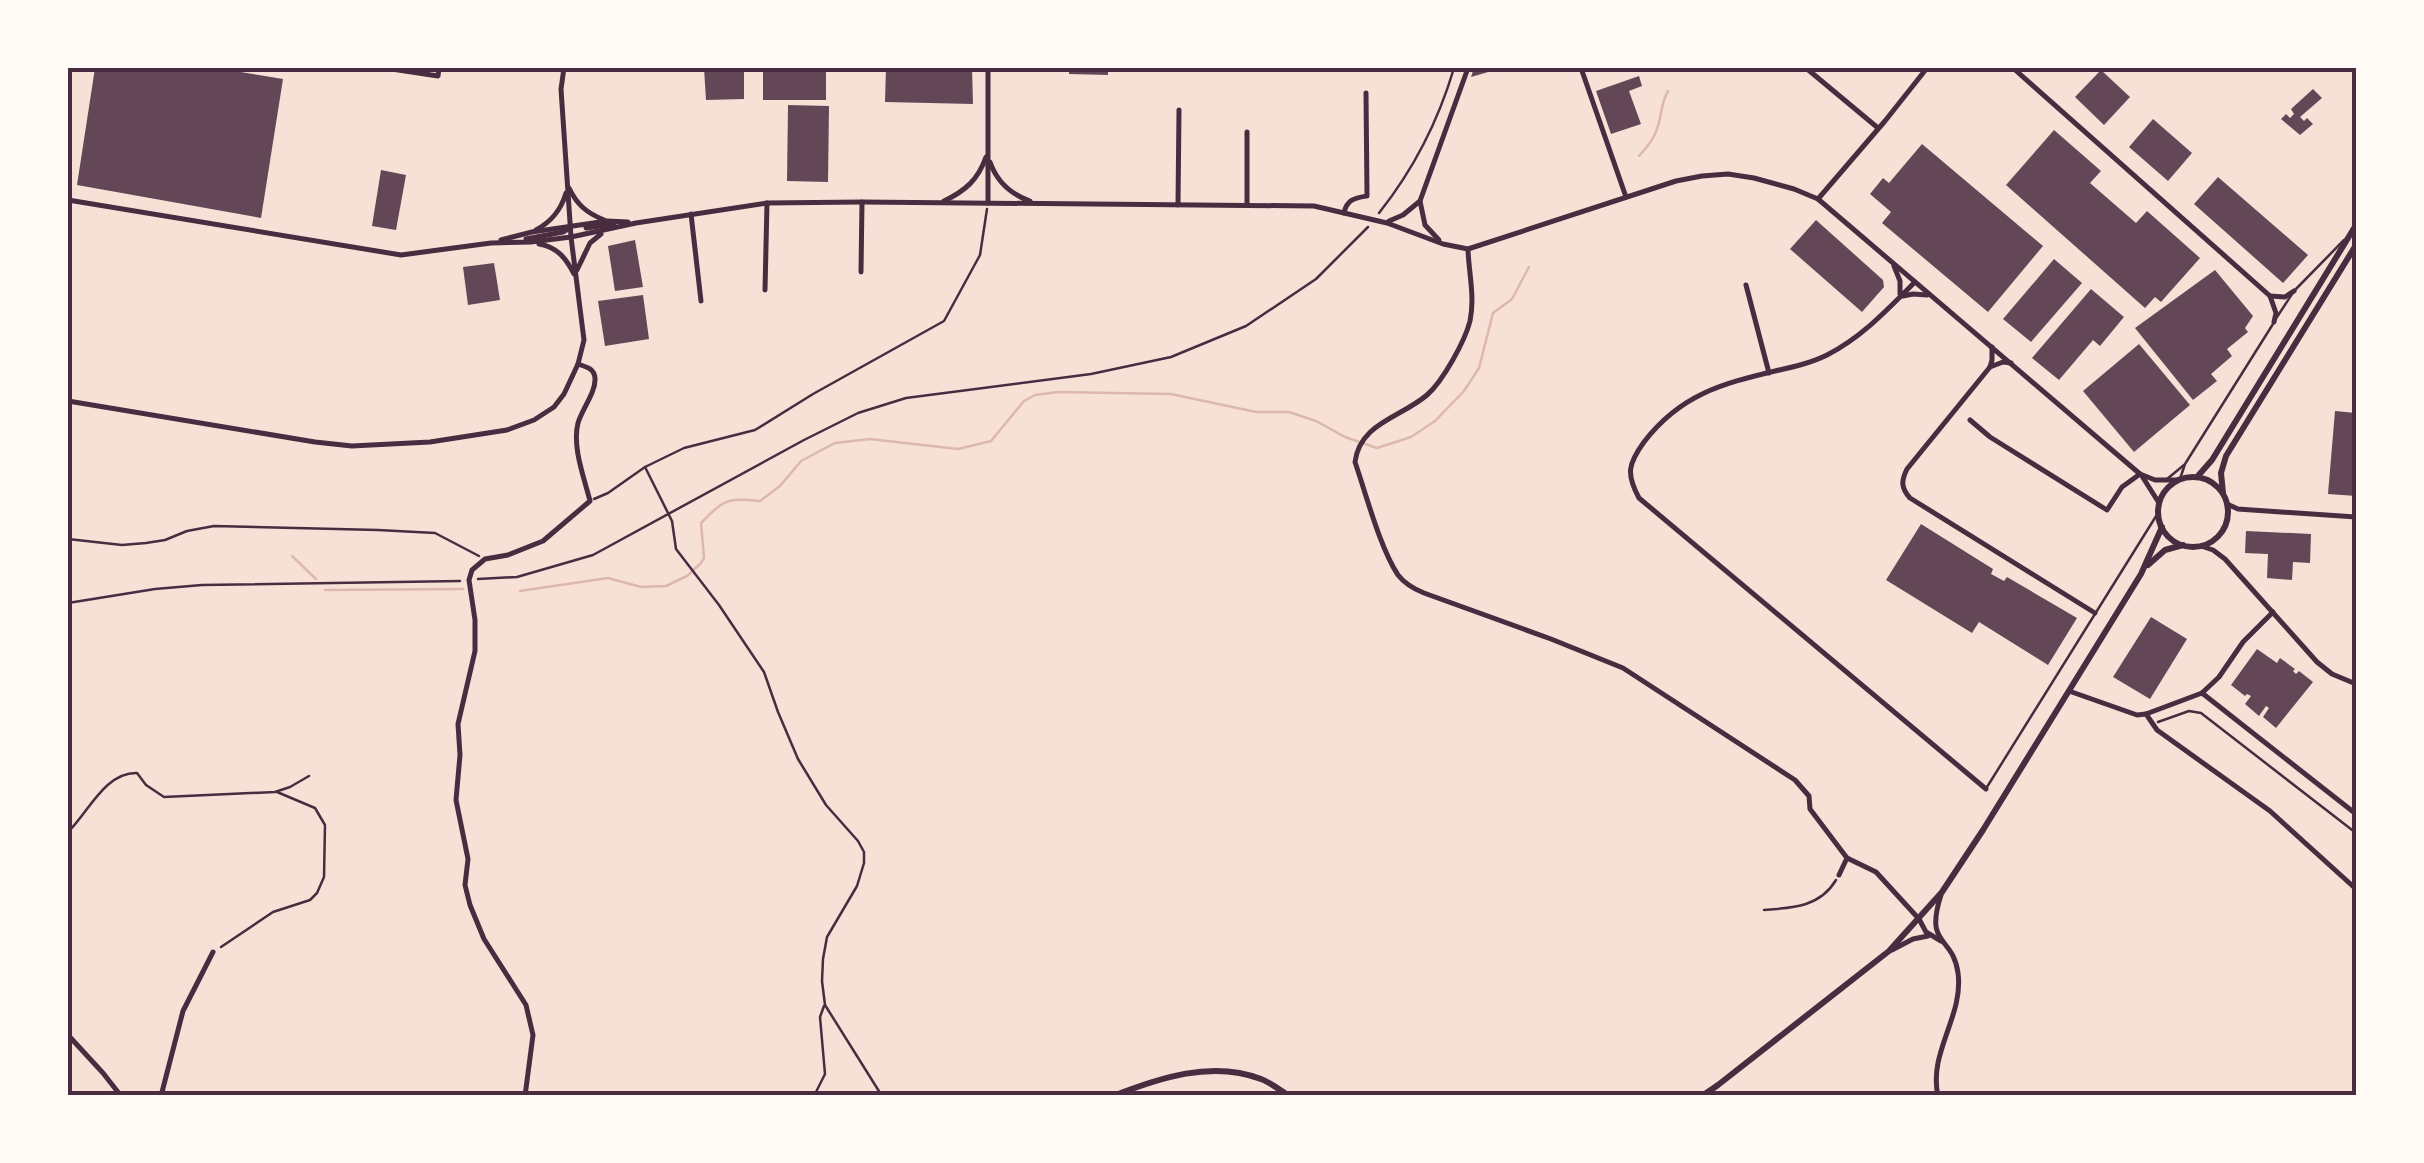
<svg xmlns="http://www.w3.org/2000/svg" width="2424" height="1163" font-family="Raleway,sans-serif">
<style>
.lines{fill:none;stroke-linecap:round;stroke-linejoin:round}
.stream{stroke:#dcb8b0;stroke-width:2.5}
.building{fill:#644757}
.path{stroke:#4a2c40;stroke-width:2.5}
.service{stroke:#4a2c40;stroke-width:2.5}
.minor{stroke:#4a2c40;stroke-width:5}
.tertiary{stroke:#4a2c40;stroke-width:6}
.neatline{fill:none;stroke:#4a2c40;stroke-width:4}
</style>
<rect width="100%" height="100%" fill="#f7e1d7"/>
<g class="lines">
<g class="stream">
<path d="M 1639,156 C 1647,147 1655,138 1658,126 C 1662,113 1661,103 1668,91"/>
<path d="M 292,556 L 316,579"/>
<path d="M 325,590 L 463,589"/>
<path d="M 520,591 L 608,578 L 641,587 L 666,586 L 687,576 L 701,563 L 704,558 L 701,523 C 725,499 726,498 760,501 L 780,486 L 801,461 L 835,443 L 870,439 L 958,449 L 991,441 L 1024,401 L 1035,395 L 1058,392 L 1171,394 L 1256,412 L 1289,412 L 1316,421 L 1345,437 L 1377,448 L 1411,437 L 1435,421 L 1464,391 L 1479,368 L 1493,313 L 1512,299 L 1529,267"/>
</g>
</g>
<g class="building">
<path d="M 95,68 L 216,68 L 283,79 L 261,218 L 77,185 Z"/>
<path d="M 704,68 L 744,68 L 744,99 L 706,100 Z"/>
<rect x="763" y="68" width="63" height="32"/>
<path d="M 886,68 L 972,68 L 973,104 L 885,102 Z"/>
<path d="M 1069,68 L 1108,68 L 1108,75 L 1069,74 Z"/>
<path d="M 1474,68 L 1502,68 L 1471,77 Z"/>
<path d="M 2101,70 L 2130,97 L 2104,125 L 2075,97 Z"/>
<path d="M 1639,76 L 1642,86 L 1629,91 L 1641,124 L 1611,134 L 1596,91 Z"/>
<path d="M 2313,89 L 2322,98 L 2300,117 L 2304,121 L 2307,118 L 2313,124 L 2300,135 L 2281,119 L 2286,114 L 2290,118 L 2294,114 L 2291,109 Z"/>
<path d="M 788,105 L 829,106 L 828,182 L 787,181 Z"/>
<path d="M 2153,119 L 2192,153 L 2168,181 L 2129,147 Z"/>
<path d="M 2054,130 L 2101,171 L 2090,183 L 2136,223 L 2147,211 L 2200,258 L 2161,302 L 2155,297 L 2145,308 L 2006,185 Z"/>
<path d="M 1922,144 L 2043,246 L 1988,312 L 1882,223 L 1891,212 L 1870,194 L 1883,178 L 1889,183 Z"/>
<path d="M 381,170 L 406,175 L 396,230 L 372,226 Z"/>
<path d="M 2218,177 L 2308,255 L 2283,283 L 2194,204 Z"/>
<path d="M 1816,220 L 1883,280 L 1884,287 L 1862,312 L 1790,249 Z"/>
<path d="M 635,240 L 643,287 L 615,291 L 608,246 Z"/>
<path d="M 2054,259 L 2082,283 L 2031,342 L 2003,319 Z"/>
<path d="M 494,263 L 500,300 L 468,305 L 463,267 Z"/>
<path d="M 2215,270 L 2253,316 L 2245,328 L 2248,332 L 2227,349 L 2232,356 L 2211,374 L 2217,381 L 2193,400 L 2135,328 Z"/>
<path d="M 2091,289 L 2124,317 L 2100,346 L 2093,340 L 2059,380 L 2032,358 Z"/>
<path d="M 643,295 L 649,339 L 605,346 L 598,301 Z"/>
<path d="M 2139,344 L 2190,405 L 2134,452 L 2083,391 Z"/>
<path d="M 2335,411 L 2356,413 L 2356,496 L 2328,494 Z"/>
<path d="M 1921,524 L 1993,569 L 1991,574 L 2004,581 L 2007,577 L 2077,618 L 2048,665 L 1979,622 L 1972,633 L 1886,580 Z"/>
<path d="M 2246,531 L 2311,534 L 2310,563 L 2293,562 L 2292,580 L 2267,578 L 2268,554 L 2245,553 Z"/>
<path d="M 2151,617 L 2187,639 L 2150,699 L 2113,677 Z"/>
<path d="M 2257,649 L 2277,663 L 2280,658 L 2295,669 L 2293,671 L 2296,674 L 2299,671 L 2313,682 L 2276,728 L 2263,717 L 2269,708 L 2266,706 L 2259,716 L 2245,704 L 2251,696 L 2247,694 L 2245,696 L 2231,685 Z"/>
</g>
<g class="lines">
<g class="path">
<path d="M 1379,213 C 1414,169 1438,122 1454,68"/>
<path d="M 645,467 L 672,521 L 676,549 L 719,605 L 764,672 L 778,712 L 798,759 L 826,805 L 858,841 L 864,852 L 864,863 L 857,886 L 827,937 L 823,959 L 822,981 L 825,1005 L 882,1096"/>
<path d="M 594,499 L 608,493 L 645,467 L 684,448 L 755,430 L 813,394 L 944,321 L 980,255 L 987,209"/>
<path d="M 68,539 L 122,545 L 146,543 L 165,540 L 187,531 L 214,526 L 378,530 L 435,533 L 479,556"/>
<path d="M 478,579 L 517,577 L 593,555 L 804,440 L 858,413 L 906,398 L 1091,374 L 1171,357 L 1246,326 L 1316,279 L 1368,227"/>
<path d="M 68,603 L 155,589 L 202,585 L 460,581"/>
<path d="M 2158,722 L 2189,711 L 2201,713 L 2356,833"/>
<path d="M 68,832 C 88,813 105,772 137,773 L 146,785 L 164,797 L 275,792 L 290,787 L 309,776"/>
<path d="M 1764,910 C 1792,908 1820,907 1836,880"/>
<path d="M 221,947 L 273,912 L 310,900 L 317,893 L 324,877 L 325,825 L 315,808 L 277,792"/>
<path d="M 814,1096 L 825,1074 L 820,1017 L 824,1006"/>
</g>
<g class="service">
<path d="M 2277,317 L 2294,291 L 2344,240"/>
<path d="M 2167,479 L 2184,465"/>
<path d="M 2180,479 L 2185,464 L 2273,324"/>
<path d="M 1987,787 L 2158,513"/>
</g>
<g class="minor">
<path d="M 385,68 L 438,76 L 439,68"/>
<path d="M 988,68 L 988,203"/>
<path d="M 1581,68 L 1626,197"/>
<path d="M 1806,68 L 1878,128"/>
<path d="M 2013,68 L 2270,296 L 2276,313 L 2274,322"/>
<path d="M 1247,132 L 1247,205"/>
<path d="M 990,162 C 997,182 1010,194 1030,201"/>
<path d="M 569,188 C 577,205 587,213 604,220"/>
<path d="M 1818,199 L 1885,121 L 1927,68"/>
<path d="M 68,200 L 401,255 L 491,243 L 531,242 L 571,237 L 636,223 L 767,203 L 862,202 L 1314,206 L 1387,223 L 1443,244 L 1468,249 L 1676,181 L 1702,176 L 1728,174 L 1754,178 L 1794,189 L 1818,199 L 2140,474 L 2155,480 L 2178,480"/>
<path d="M 944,201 C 965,191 978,180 986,157"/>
<path d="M 1178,205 L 1179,110"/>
<path d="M 1344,213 C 1347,199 1355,198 1367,196 L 1366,93"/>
<path d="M 691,214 L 701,301"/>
<path d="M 1389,221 L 1403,215 L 1420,201"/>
<path d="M 586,228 L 614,224"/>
<path d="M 536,230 C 552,221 561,210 566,193"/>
<path d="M 526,239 L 563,232 L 568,229"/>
<path d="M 501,240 L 532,232 L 607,221 L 628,222"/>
<path d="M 1439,240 L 1425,225 L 1420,201 L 1468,68"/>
<path d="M 539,244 C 557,247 566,258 574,274"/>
<path d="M 1468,250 C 1469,274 1475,297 1470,321 C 1465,341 1443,381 1427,395 C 1400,418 1360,423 1355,462 C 1366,494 1380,548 1398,575 C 1405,584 1414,589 1424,593 L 1551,639 L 1623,668 L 1795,780 L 1809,796 L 1810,809 L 1847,858 L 1876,872 L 1919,919 L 1926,932 L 1941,941"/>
<path d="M 1894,266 L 1900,281 L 1900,294"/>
<path d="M 577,270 L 590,243 L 601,234"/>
<path d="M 861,272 L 862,202"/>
<path d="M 1915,282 C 1887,310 1862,337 1827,355 C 1811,363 1793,367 1775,371 C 1721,384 1680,395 1644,442 C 1628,464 1626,474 1639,498 L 1986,789"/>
<path d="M 1746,285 L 1769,373"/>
<path d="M 765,290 L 767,203"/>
<path d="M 1903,296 L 1913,294 L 1927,295"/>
<path d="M 2270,296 L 2285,297 L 2294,291"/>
<path d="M 1992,347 L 1992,360 L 1990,367 L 1907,469 C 1901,481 1901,488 1910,498 L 2095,613"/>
<path d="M 1990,367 L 2003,362 L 2011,363"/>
<path d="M 68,401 L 315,442 L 352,446 L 430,442 L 507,430 L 534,420 L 554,407 L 564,394 L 578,364 L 584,340 L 571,237 L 561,89 L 564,68"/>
<path d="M 1970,420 L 1990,437 L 2107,510 L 2122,487 L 2140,474"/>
<path d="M 2142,476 L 2159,503"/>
<path d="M 2227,504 L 2238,509 L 2356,517"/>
<path d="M 2201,546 L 2213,550 L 2225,559 L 2317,662 L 2332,674 L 2356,684"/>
<path d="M 2069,691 L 2137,715 L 2146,714 L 2202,693 L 2219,677 L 2243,642 L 2273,612"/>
<path d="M 2202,693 L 2356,814"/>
<path d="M 2146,714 L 2157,730 L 2270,811 L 2356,889"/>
<path d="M 1839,875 L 1847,858"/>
<path d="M 1892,950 L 1913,939 L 1928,936"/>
<path d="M 68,1035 L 103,1073 L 121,1096"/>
<path d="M 161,1096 L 183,1011 L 213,952"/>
<path d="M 525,1096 L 533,1035 L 526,1005 L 484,939 L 470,905 L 465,885 L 468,859 L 456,800 L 460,755 L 458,724 L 475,651 L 475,620 L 469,580 L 472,570 L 485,559 L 508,555 L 543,541 L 590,501 C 584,477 572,447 578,423 C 582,409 596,392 595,378 C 594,368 586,367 578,364"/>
<path d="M 1938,1096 C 1928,1052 1964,1016 1958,973 C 1953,935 1924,947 1941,895"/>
</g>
<g class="tertiary">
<path d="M 2197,477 L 2212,460 L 2356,225"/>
<circle cx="2193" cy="512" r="35"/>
<path d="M 2223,493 L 2221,473 L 2226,456 L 2356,245"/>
<path d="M 2148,565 L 2165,550 L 2183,545"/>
<path d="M 1113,1096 C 1159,1078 1212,1060 1261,1079 C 1271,1083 1280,1090 1289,1096"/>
<path d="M 1702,1096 L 1718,1085 L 1889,951 L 1942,892 L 1983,830 L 2141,574 L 2162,527"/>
</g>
</g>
<rect width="2424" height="1163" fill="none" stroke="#fffaf5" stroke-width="140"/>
<rect x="70" y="70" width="2284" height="1023" class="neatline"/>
</svg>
